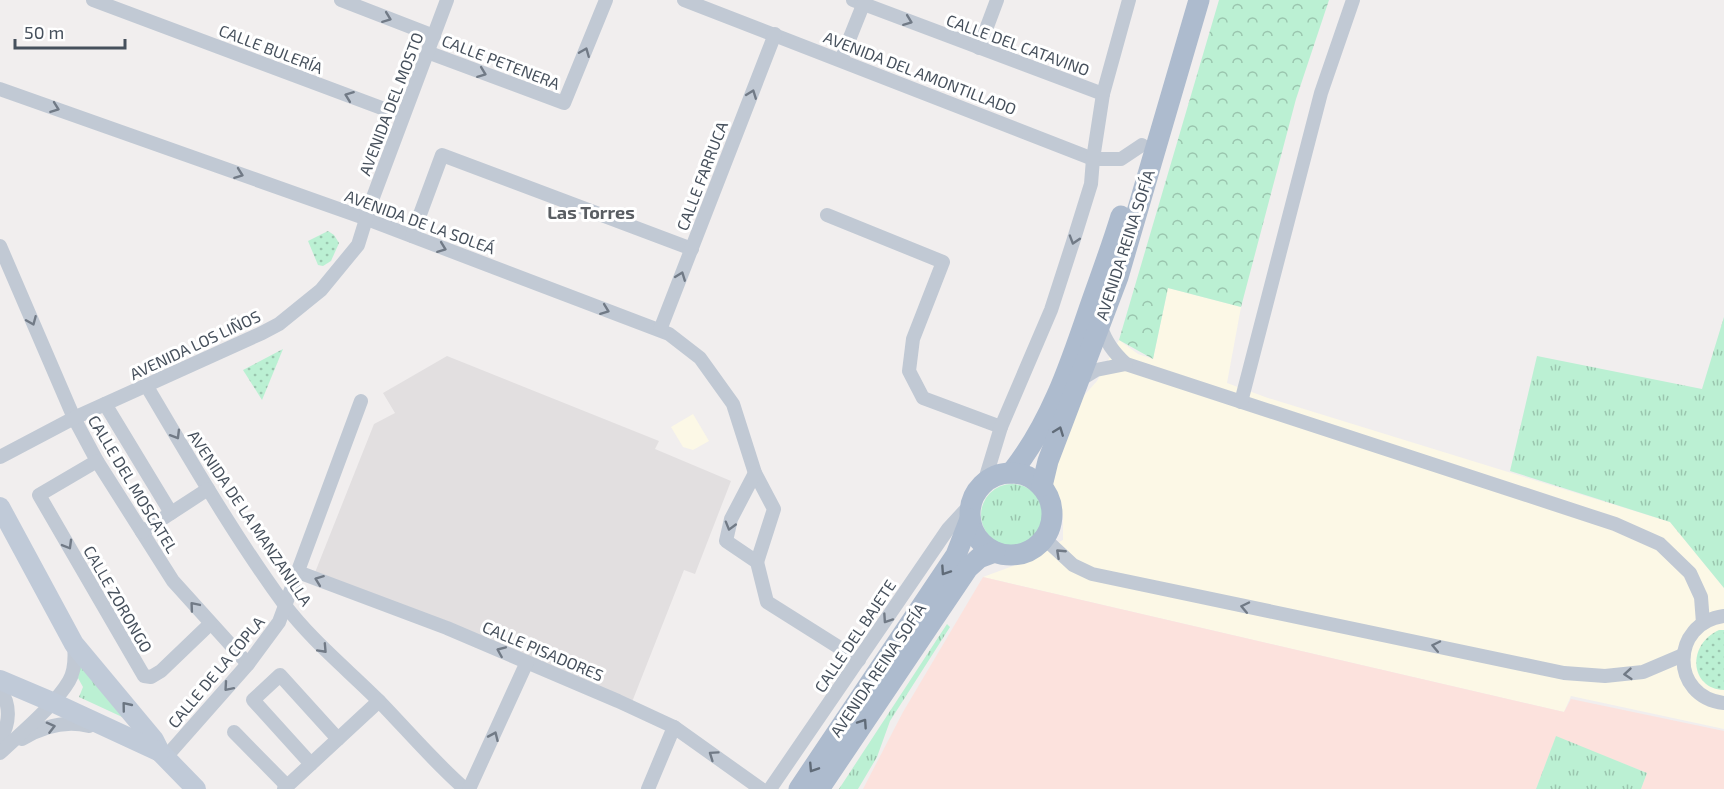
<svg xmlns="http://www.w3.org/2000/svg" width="1724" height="789" font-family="'Exo 2',sans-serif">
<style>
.commercial{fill:#fcf8e6}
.education{fill:#e2dfe0}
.medical{fill:#fce2dd}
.grass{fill:url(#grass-tufts)}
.forest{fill:url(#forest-crowns)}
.garden{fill:url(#garden-dots)}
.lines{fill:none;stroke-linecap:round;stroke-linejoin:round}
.street{stroke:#c1c9d4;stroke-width:14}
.secondary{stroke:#c0cad8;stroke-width:20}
.primary{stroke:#adbbce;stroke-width:21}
.oneway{stroke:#717a86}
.oneway2{stroke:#606b78}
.oneway3{stroke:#6b7581}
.labels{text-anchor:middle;stroke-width:6;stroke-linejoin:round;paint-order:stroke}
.street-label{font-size:16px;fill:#46505c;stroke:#fff}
.neighbourhood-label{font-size:18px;font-weight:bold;fill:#5a5e63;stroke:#fff}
</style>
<defs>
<pattern id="grass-tufts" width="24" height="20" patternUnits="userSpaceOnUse" patternTransform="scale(1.5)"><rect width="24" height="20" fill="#bbf0d3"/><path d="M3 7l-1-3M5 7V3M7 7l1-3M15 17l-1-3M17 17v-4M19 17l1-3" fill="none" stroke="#9ac5ae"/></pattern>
<pattern id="forest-crowns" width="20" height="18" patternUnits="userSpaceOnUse" patternTransform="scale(1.5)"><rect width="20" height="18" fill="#bbf0d3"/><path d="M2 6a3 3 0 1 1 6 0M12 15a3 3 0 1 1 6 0" fill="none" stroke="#9ac5ae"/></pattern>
<pattern id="garden-dots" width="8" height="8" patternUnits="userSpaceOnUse" patternTransform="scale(1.5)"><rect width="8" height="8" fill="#bbf0d3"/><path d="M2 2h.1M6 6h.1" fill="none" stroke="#9ac5ae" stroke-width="1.8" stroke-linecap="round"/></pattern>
</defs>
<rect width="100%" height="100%" fill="#f1eeee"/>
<g class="commercial">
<path d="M 1168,288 L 1241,307 L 1227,383 L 1268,398 L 1670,522 L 1724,588 L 1724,729 L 1571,696 L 1564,712 L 983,577 L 1013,566 L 1063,540 L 1063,516 L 1051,485 L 1055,459 L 1080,400 L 1097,381 L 1119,340 L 1138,354 L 1153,359 Z"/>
<path d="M 693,414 L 709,441 L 693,450 L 683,447 L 671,427 Z"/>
</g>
<path class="education" d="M 447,356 L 659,441 L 655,449 L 731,481 L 695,574 L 684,570 L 632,702 L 314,575 L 374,424 L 395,413 L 383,393 Z"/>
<path class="medical" d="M 983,577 L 1564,712 L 1571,699 L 1724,731 L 1724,789 L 1641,789 L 1647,773 L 1556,737 L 1536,789 L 863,789 L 903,712 Z"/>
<g class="grass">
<path d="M 1724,317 L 1724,588 L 1670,522 L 1510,471 L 1537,356 L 1702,389 Z"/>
<circle cx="1012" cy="515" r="31"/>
<path d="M 947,624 L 950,627 L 890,721 L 877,757 L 858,789 L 839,789 Z"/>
<path d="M 81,655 L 133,722 L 79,697 L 83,687 L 78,678 Z"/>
<path d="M 1556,736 L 1647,773 L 1641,789 L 1536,789 Z"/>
</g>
<path class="forest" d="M 1219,0 L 1329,0 L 1296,99 L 1241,307 L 1168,288 L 1153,359 L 1119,340 Z"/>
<g class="garden">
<path d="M 328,231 L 334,235 L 339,243 L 331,261 L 323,266 L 318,265 L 308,241 Z"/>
<path d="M 283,349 L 262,400 L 243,370 Z"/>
<path d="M 1719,630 L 1724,630 L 1724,690 C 1690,689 1686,645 1719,630 Z"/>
</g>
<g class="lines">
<g class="street">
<path d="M 93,0 L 403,116"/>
<path d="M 341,0 L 434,36"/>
<path d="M 684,0 L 1093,159 L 1121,159 L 1142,145"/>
<path d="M 853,0 L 1103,94"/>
<path d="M 979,48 L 997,0"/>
<path d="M 427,52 L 564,103 L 606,0"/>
<path d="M 841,60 L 865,0"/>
<path d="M 0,89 L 367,219 L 669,334 L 700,358 L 733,404 L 755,473 L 774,509 L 757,562"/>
<path d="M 827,215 L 943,262 L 913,339 L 909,371 L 923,398 L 1001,427"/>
<path d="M 412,236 L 442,155 L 692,249"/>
<path d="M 0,246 L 74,418 L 97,461 L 173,581 L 248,664"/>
<path d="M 1100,325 C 1106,342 1113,352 1126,364 L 1615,524 L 1660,544 L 1690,573 L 1701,597 L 1703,623"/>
<path d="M 660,330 L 775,34"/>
<path d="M 1078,381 L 1096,370 L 1126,364"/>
<path d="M 146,385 C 190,459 233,534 284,604 C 312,641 347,669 379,701 C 408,731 434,762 465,789"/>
<path d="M 1241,402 L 1321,93 L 1353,0"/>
<path d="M 105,404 L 171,513"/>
<path d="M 0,457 L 74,418 L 262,333 L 279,324 L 321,290 L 358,245 L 372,200 L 447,0"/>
<path d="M 97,461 L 39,495 L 144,676 L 151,677 L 161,671 L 210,624"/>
<path d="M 755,473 L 731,519 L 726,541 L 757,562 L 767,602 L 859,660"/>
<path d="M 984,483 L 1001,427 L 1051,310 L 1073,242 L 1091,184 L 1093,159 L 1103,94 L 1129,0"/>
<path d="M 142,532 L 208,489"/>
<path d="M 1044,538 L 1073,565 L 1092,574 L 1564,673 L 1605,676 L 1643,672 L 1683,655"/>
<path d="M 298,572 L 447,628 L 618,701 L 674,727 L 761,789"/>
<path d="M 1724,616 C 1670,623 1670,697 1724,703"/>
<path d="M 0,689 C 11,705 10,724 0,740"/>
<path d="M 234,732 L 287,786"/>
<path d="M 22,739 C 42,727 65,720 89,726"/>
<path d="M 0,753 C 21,733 55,705 69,681 C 75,671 75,655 74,644"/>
<path d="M 165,758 L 248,664 L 279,622 L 361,401"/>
<path d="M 311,764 L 253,700 L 280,675 L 338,739"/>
<path d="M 284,789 L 379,701"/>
<path d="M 469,789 L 527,662"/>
<path d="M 648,789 L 674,727"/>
<path d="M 770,789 L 948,529 L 971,504"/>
</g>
<g class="secondary">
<path d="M 0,507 L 74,644 L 154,740 L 160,752 L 196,789"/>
<path d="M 0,680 L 52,702 L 160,752"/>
</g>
<g class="primary">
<path d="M 1011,473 C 1049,426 1069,368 1088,312 C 1099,280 1111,249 1121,216"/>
<circle cx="1011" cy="514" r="41"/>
<path d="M 1042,486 L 1048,461 L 1118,277 L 1199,0"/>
<path d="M 799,789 L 956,555 L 970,519"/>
<path d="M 819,789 L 968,568 L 979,558 L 995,552"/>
</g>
</g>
<defs><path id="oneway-chevron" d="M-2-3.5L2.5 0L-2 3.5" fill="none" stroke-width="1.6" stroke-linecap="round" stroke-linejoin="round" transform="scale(1.5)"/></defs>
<g class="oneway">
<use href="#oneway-chevron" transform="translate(387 18) rotate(21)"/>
<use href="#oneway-chevron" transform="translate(908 21) rotate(21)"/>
<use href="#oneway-chevron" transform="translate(585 52) rotate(-68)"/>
<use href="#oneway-chevron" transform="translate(482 73) rotate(21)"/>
<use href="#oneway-chevron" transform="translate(752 94) rotate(-69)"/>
<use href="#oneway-chevron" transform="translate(349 96) rotate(-159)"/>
<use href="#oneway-chevron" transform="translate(55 108) rotate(20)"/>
<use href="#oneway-chevron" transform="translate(239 174) rotate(20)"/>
<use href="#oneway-chevron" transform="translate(1074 240) rotate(107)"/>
<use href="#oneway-chevron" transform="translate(442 248) rotate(21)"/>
<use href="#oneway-chevron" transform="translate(681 276) rotate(-69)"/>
<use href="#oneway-chevron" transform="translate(605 310) rotate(21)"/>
<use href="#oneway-chevron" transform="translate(32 321) rotate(67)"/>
<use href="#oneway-chevron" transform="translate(176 435) rotate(59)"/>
<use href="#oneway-chevron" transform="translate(730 526) rotate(106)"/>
<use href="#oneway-chevron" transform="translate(68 545) rotate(60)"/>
<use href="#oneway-chevron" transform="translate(1060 553) rotate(-137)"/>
<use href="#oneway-chevron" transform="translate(319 580) rotate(-159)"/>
<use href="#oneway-chevron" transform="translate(194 606) rotate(-130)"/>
<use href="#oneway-chevron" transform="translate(1245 607) rotate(-168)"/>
<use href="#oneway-chevron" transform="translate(887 619) rotate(124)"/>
<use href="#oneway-chevron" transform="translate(1436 646) rotate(-168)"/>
<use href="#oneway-chevron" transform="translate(323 649) rotate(47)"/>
<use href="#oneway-chevron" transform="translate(501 651) rotate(-157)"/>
<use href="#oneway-chevron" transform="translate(1628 674) rotate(175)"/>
<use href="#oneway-chevron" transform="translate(228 687) rotate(131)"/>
<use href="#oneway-chevron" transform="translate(51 727) rotate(-14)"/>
<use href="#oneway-chevron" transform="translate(494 736) rotate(-66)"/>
<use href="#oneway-chevron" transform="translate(713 755) rotate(-145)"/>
</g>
<g class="oneway2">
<use href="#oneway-chevron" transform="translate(1059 431) rotate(-69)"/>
<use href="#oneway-chevron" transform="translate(945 571) rotate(124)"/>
<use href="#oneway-chevron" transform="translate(863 723) rotate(-56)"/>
<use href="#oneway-chevron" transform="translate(813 768) rotate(123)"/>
</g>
<use class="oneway3" href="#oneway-chevron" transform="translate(126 706) rotate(-129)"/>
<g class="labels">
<g class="street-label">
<text transform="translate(1018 45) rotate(20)" y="6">CALLE DEL CATAVINO</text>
<text transform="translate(271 49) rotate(21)" y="6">CALLE BULERÍA</text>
<text transform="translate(501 62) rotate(21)" y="6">CALLE PETENERA</text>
<text transform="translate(920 73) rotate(21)" y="6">AVENIDA DEL AMONTILLADO</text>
<text transform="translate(391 104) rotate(-69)" y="6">AVENIDA DEL MOSTO</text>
<text transform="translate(702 176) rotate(-69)" y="6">CALLE FARRUCA</text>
<text transform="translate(420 222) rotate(20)" y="6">AVENIDA DE LA SOLEÁ</text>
<text transform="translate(1125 245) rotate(-72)" y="6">AVENIDA REINA SOFÍA</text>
<text transform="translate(195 345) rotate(-25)" y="6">AVENIDA LOS LIÑOS</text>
<text transform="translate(133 484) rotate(59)" y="6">CALLE DEL MOSCATEL</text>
<text transform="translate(250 518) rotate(56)" y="6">AVENIDA DE LA MANZANILLA</text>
<text transform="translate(118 599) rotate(60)" y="6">CALLE ZORONGO</text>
<text transform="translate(855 636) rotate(-56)" y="6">CALLE DEL BAJETE</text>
<text transform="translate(543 651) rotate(23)" y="6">CALLE PISADORES</text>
<text transform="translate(878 670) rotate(-56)" y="6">AVENIDA REINA SOFÍA</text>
<text transform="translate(216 672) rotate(-50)" y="6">CALLE DE LA COPLA</text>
</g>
<g class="neighbourhood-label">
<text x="591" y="219">Las Torres</text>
</g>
</g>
<path d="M15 39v9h110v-9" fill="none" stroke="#46505c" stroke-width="3"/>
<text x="24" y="39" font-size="18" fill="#46505c" stroke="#ffffff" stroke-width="4.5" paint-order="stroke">50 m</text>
</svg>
